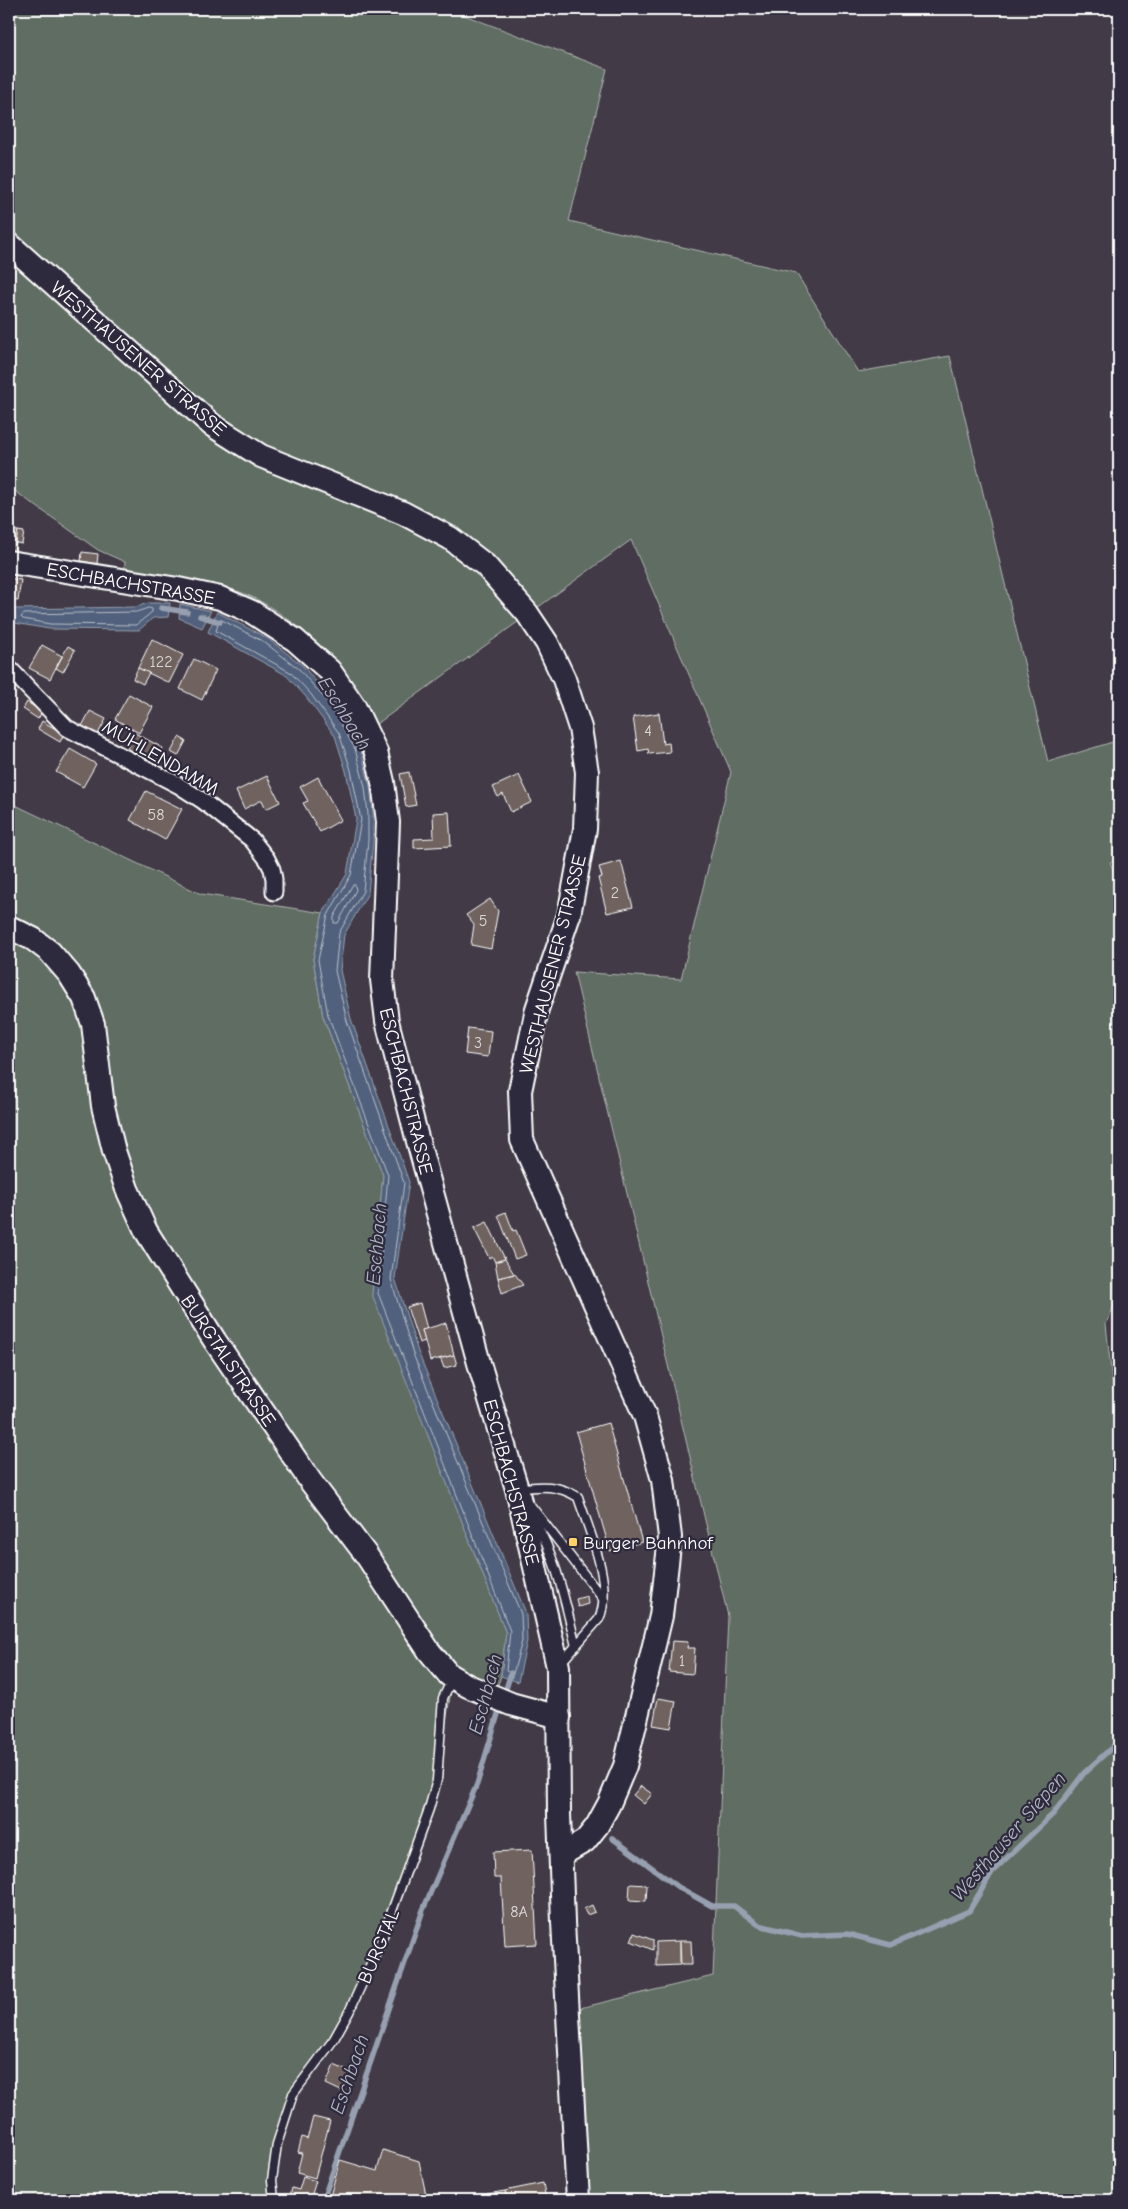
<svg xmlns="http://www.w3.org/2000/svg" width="1128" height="2209" font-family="'Comic Neue',sans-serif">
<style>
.green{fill:#606d63;stroke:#b0b6b1}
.water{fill:#51617b;stroke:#97a0b0}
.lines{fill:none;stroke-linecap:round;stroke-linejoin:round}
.shore{stroke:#b9c0ca;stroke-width:1}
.stream{stroke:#97a0b0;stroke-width:5.5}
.building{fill:#70635f;stroke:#fff}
.service-casing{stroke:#fff;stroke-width:11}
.minor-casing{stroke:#fff;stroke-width:19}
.secondary-casing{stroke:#fff;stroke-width:26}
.service{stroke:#2f2a3d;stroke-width:8}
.minor{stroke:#2f2a3d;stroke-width:15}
.secondary{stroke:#2f2a3d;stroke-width:22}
.poi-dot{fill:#ffd166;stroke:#2f2a3d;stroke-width:2}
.labels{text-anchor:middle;stroke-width:4.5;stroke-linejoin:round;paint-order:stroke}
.number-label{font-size:16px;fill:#dbd8d7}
.street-label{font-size:19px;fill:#fff;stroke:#2f2a3d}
.poi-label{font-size:19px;fill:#fff;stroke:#2f2a3d;text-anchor:start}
.water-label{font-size:20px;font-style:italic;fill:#b1b8c4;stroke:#2f2a3d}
</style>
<rect width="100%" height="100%" fill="#423b47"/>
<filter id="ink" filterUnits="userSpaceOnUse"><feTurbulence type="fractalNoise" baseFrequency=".02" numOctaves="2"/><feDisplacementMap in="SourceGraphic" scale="10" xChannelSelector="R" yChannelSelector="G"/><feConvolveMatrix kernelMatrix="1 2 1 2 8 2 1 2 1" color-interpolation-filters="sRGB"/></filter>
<g filter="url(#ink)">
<g class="green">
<path d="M 9,9 L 448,9 L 607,69 L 569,221 L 796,273 L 858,372 L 950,356 L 1048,762 L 1119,740 L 1119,860 L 1110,862 L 1119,885 L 1119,1295 L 1106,1324 L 1119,1445 L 1119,2200 L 586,2200 L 580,2008 L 713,1976 L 728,1616 L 574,972 L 681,979 L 731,772 L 631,540 L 374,726 C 366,711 359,693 350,679 C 329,648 275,604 240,592 C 203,580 162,577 124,571 L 125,562 L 98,550 L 9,487 Z"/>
<path d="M 9,802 L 201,894 L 323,913 L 313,959 L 323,1016 L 383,1175 L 373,1294 L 506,1633 L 501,1676 L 493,1698 L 453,1678 L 437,1780 L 349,2012 L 293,2094 L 272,2180 L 276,2200 L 9,2200 Z"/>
</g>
<g class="water">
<path d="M 148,603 L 170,603 L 168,617 L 153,618 L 139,630 L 49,629 L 9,622 L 9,608 L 15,609 L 136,607 Z"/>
<path d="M 180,604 L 211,611 L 202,628 L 179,618 Z"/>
<path d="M 217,612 L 267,638 L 302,665 L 335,704 L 360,747 L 370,786 L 373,813 L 373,841 L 368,893 L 344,935 L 340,970 L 351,1019 L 409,1182 L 395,1278 L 418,1352 L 526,1613 L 527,1641 L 518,1682 L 501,1676 L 506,1633 L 372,1294 L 383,1175 L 323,1016 L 313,959 L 323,913 L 347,874 L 356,819 L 346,771 L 335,736 L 306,697 L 286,675 L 208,632 Z"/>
</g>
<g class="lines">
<g class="shore">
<path d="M 149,608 L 152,609 L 152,612 L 136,625 L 50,624 L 23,619 L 21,617 L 24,614 L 136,612 Z"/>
<path d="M 222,620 L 264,642 L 299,669 L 331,706 L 355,749 L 365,787 L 368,814 L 368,841 L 363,891 L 339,933 L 335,971 L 347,1021 L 404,1183 L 391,1279 L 413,1354 L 521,1614 L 522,1641 L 513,1674 L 506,1671 L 510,1631 L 378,1293 L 388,1175 L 328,1015 L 318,960 L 328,915 L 351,875 L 361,820 L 351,770 L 339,733 L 310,693 L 290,672 L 216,631 L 219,621 Z"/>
<path d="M 355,885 L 356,890 L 338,923 L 334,923 L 334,917 L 352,886 Z"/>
</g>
<g class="stream">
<path d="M 161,608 L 187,612"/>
<path d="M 200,616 L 220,622"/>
<path d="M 504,1695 L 511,1673"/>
<path d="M 612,1838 L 678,1887 L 712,1906 L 734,1906 L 759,1925 L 802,1936 L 847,1934 L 891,1945 L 969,1911 L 992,1872 L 1053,1814 L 1084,1773 L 1119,1741"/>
<path d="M 323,2200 L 423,1910 L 477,1784 L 501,1704"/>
</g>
</g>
<g class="building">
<path d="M 9,530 L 18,531 L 14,552 L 9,552 Z"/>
<path d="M 18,531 L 24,532 L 22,544 L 16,543 Z"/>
<path d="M 82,552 L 98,554 L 97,564 L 81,561 Z"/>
<path d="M 9,578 L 21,580 L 18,601 L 9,599 Z"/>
<path d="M 152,639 L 183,655 L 169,683 L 138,668 Z"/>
<path d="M 42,645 L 62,656 L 50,679 L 29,668 Z"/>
<path d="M 68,646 L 75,650 L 63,672 L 56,668 Z"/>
<path d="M 194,659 L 216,670 L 202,700 L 180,689 Z"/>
<path d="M 138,668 L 149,673 L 143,684 L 133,679 Z"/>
<path d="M 129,694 L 153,707 L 139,733 L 115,719 Z"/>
<path d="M 27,702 L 42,712 L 38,719 L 23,709 Z"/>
<path d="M 90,711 L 106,719 L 97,736 L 81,728 Z"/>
<path d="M 659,713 L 663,744 L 669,743 L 670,752 L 649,754 L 648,749 L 638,751 L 633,717 Z"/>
<path d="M 42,721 L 64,734 L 60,742 L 38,729 Z"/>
<path d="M 135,733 L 163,748 L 154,765 L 126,750 Z"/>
<path d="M 179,737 L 186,741 L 178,756 L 171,752 Z"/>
<path d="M 70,749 L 96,764 L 83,787 L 56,772 Z"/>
<path d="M 409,772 L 416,805 L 406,807 L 400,774 Z"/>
<path d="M 519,775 L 532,802 L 511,812 L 503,794 L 498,797 L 493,787 Z"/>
<path d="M 267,776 L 280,802 L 266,809 L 262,800 L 244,809 L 236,791 Z"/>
<path d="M 318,777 L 341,820 L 320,832 L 303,803 L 308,801 L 300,787 Z"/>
<path d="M 146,791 L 182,809 L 165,840 L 130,820 Z"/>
<path d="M 449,812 L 451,846 L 414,848 L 414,839 L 434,838 L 433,813 Z"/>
<path d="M 621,861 L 633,907 L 607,913 L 598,878 L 602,877 L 599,867 Z"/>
<path d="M 490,899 L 498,911 L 491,949 L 471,945 L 474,925 L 466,915 Z"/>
<path d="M 468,1028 L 491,1031 L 488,1057 L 465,1054 Z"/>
<path d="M 506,1212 L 513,1231 L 516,1230 L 526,1255 L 515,1259 L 498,1215 Z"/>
<path d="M 487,1222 L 505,1259 L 495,1262 L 492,1256 L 489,1258 L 474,1228 Z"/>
<path d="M 505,1259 L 514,1274 L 498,1278 L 495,1262 Z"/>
<path d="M 515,1274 L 523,1285 L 502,1293 L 498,1278 Z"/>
<path d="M 420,1303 L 427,1329 L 422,1330 L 425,1341 L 419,1343 L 407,1307 Z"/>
<path d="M 446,1323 L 454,1355 L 430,1361 L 422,1330 Z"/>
<path d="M 454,1355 L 457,1365 L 444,1368 L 441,1360 L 439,1359 Z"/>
<path d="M 608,1423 L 642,1542 L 610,1551 L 576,1432 Z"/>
<path d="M 587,1596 L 588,1604 L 578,1607 L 576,1599 Z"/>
<path d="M 672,1641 L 688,1642 L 687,1648 L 695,1648 L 693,1674 L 669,1672 Z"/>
<path d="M 658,1698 L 676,1701 L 671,1728 L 653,1725 Z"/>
<path d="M 641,1786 L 652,1794 L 644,1804 L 633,1795 Z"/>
<path d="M 532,1850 L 537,1944 L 505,1946 L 501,1878 L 494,1878 L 493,1852 Z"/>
<path d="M 630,1884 L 647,1885 L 646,1901 L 629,1900 Z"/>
<path d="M 592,1905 L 595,1912 L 587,1915 L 584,1909 Z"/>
<path d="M 634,1933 L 653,1940 L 653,1950 L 631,1941 Z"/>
<path d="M 680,1941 L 680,1965 L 656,1966 L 656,1942 Z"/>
<path d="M 680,1941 L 691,1941 L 692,1965 L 681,1965 Z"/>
<path d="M 334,2065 L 350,2072 L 341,2091 L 326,2084 Z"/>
<path d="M 313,2117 L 330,2121 L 315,2178 L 297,2173 L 302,2153 L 298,2152 L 302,2137 L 307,2139 Z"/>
<path d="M 383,2150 L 419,2161 L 427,2200 L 329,2200 L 340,2160 L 377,2171 Z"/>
<path d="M 303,2177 L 316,2181 L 310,2200 L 289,2200 L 292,2188 L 299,2190 Z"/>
<path d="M 543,2183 L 546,2200 L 507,2200 L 505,2191 Z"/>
<path d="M 505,2191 L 507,2200 L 487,2200 L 487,2194 Z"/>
</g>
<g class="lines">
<g class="service-casing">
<g id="service">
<path d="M 519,1489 C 542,1485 558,1485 578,1497 C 589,1531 614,1585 599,1619 L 560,1664"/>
<path d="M 531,1506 L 604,1600"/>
<path d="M 531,1514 C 557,1558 564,1598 576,1646"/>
<path d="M 274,2200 L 272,2180 L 277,2144 L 293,2094 L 334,2039 L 349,2012 L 380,1944 L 429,1809 L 437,1780 L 443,1698 L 452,1679"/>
</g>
</g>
<g class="minor-casing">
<path id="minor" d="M 9,668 L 67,728 L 178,785 L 203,801 L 252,840 L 267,859 L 272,869 L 274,879 L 274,892"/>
</g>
<g class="secondary-casing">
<g id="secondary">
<path d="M 9,244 L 212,425 L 261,456 L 403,513 L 450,538 L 485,565 L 527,613 L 547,643 L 564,679 L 580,728 L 587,772 L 585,829 L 569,915 L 537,1009 L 520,1091 L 522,1140 L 645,1416 L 663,1480 L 670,1537 L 661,1616 L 625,1766 L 609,1804 L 597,1826 L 585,1841 L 561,1855"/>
<path d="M 9,562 L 178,589 L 220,598 L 252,612 L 295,640 L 330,671 L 354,706 L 376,752 L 383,782 L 388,822 L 382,980 L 387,1021 L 416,1134 L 479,1363 L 517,1489 L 558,1667 L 559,1814 L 563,1922 L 578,2200"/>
<path d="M 9,927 L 33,939 L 50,952 L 69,974 L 84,998 L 93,1024 L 103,1106 L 114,1151 L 127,1189 L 146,1231 L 215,1341 L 311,1482 L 367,1556 L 429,1651 L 449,1675 L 468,1686 L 511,1704 L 559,1717"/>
</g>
</g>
<use href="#service" class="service"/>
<use href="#minor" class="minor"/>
<use href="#secondary" class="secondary"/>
</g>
</g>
<rect class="poi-dot" x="568" y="1537" width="10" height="10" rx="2.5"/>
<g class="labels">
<g class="number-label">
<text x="161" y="667">122</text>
<text x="648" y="736">4</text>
<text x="156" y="820">58</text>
<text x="615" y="898">2</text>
<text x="483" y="926">5</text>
<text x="478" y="1048">3</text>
<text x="682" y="1666">1</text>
<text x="519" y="1917">8A</text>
</g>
<g class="street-label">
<text transform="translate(139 358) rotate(41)" y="7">WESTHAUSENER STRASSE</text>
<text transform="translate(131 583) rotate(10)" y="7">ESCHBACHSTRASSE</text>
<text transform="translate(161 757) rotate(30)" y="7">MÜHLENDAMM</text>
<text transform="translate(552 964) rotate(-76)" y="7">WESTHAUSENER STRASSE</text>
<text transform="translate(407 1091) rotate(76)" y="7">ESCHBACHSTRASSE</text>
<text transform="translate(229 1360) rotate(56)" y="7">BURGTALSTRASSE</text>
<text transform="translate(512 1482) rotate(75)" y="7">ESCHBACHSTRASSE</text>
<text transform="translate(378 1946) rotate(-67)" y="7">BURGTAL</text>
</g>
<g class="poi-label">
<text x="583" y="1549">Burger Bahnhof</text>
</g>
<g class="water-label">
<text transform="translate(345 713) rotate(58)" y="7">Eschbach</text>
<text transform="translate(376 1244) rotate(-85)" y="7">Eschbach</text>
<text transform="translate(485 1694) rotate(-75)" y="7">Eschbach</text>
<text transform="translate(1008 1836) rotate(-49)" y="7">Westhauser Siepen</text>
<text transform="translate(349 2074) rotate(-71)" y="7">Eschbach</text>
</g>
</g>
<rect width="1128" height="2209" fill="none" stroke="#2f2a3d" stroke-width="30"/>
<rect x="15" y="15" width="1098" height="2179" fill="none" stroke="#fff" stroke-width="2" filter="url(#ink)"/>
</svg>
